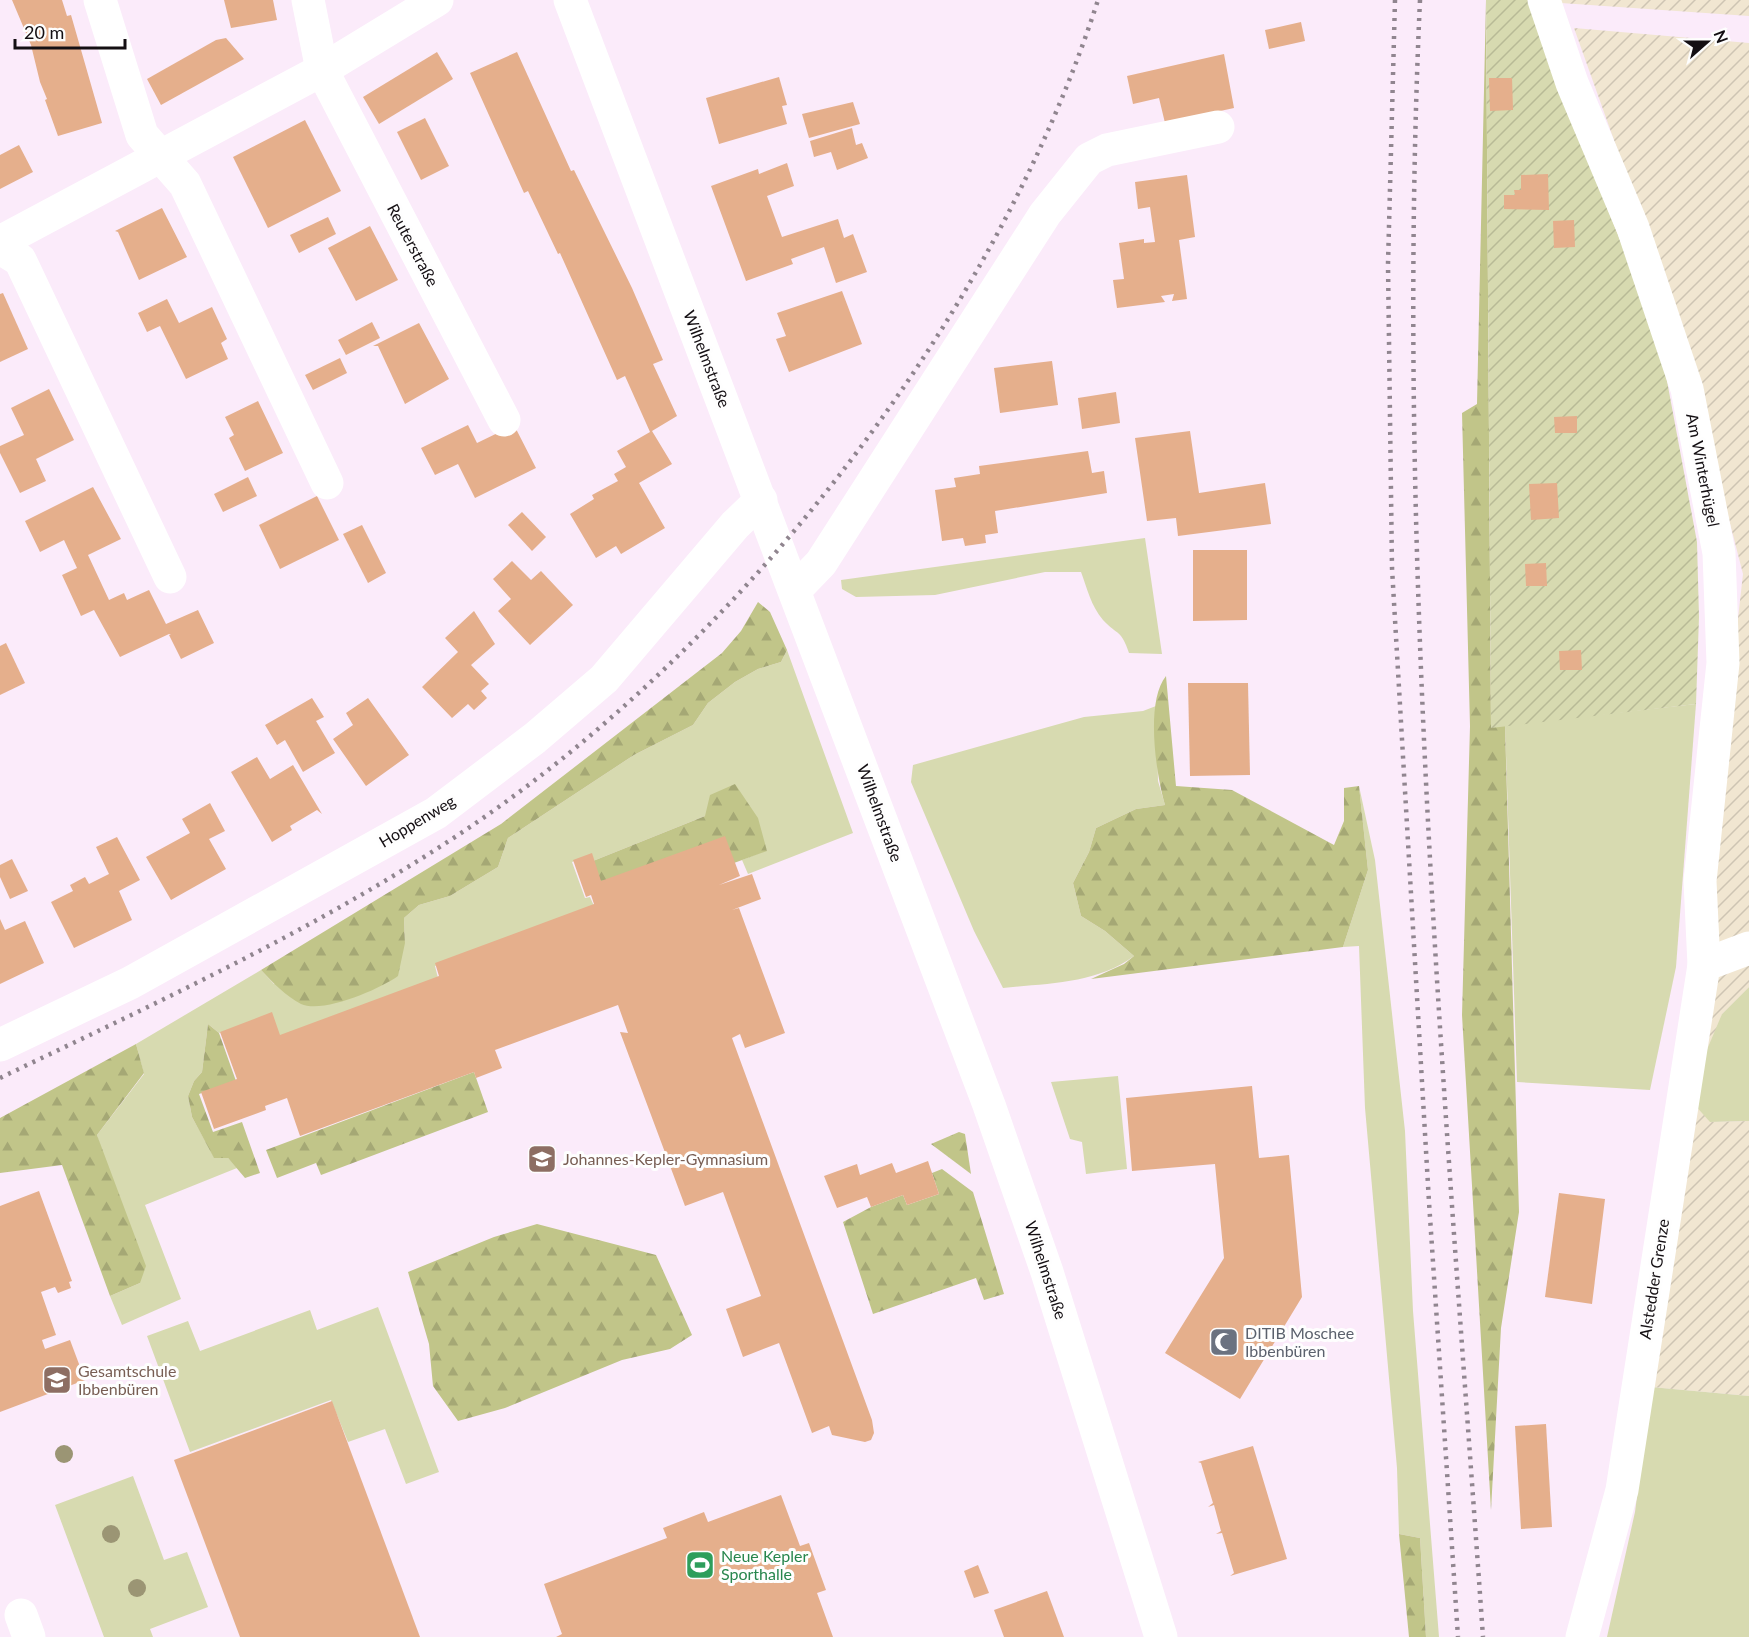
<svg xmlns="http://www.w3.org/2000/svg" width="1749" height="1637" font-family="Lato,sans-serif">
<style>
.industrial{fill:url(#industrial-furrows)}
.grass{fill:#d7dab0}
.forest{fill:url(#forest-firs)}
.garden{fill:url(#garden-furrows)}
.building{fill:#e5af8c}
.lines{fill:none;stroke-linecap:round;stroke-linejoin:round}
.minor{stroke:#fff;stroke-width:33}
.rail{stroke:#90858f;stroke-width:4.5;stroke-dasharray:3 6;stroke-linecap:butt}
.tree{fill:#9b9574}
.labels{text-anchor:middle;stroke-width:6;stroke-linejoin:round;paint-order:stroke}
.street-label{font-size:16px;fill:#140f13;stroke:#fefefe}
.education-label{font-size:16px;fill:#785e54;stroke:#fefefe;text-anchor:start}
.worship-label{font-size:16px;fill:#5b616d;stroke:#fefefe;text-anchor:start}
.leisure-label{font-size:16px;fill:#27864d;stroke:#fefefe;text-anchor:start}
</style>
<defs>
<pattern id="industrial-furrows" width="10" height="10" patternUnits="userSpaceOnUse" patternTransform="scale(1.5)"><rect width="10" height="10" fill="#f1e6d1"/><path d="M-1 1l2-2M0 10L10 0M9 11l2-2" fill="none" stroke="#cec4b3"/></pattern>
<pattern id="forest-firs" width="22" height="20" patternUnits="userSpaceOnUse" patternTransform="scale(1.5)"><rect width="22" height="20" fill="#c1c589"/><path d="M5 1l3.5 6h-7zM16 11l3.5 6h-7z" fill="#a5a875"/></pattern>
<pattern id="garden-furrows" width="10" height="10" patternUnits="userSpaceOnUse" patternTransform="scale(1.5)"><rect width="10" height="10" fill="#d7dab0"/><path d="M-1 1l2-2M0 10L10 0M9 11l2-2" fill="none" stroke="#b8ba96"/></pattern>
</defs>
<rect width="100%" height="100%" fill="#fbebfa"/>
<g class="industrial">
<path d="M 1560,0 L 1749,0 L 1749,16 L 1561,3 Z"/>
<path d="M 1574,28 L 1749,43 L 1749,987 L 1722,1014 L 1710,1122 L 1749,1121 L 1749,1396 L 1651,1387 L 1743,574 L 1677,317 Z"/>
</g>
<g class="grass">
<path d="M 1145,538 L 1162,654 L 1129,653 C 1121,629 1118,636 1103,620 C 1091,606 1087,588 1081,572 L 1045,572 L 935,595 L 856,597 L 842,589 L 841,580 Z"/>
<path d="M 787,650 L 853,833 L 748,874 L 742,860 L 767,850 L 705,816 L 593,861 L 591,855 L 572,862 L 585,898 L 590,897 L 594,906 L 435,966 L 438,978 L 279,1037 L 271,1014 L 219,1033 L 208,1024 L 202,1072 L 194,1081 L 188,1096 L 192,1117 L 214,1157 L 228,1158 L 237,1168 L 145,1205 L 181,1299 L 122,1325 L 110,1296 L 140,1283 L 97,1135 L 144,1074 L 136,1044 L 261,970 L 274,984 L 405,943 L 404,918 L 419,905 L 450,896 L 498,867 L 508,838 L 634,755 L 693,725 L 708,703 L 735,682 L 758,669 L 781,662 Z"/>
<path d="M 1696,704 L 1676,967 L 1650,1090 L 1517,1082 L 1505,725 Z"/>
<path d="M 1156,706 L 1158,781 L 1165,805 L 1136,809 L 1096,828 L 1089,852 L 1073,883 L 1081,916 L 1105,931 L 1134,956 C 1096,984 1049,983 1003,988 L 974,931 L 911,782 L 913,765 L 1084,717 L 1143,711 Z"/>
<path d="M 1359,786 L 1375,860 L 1405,1131 L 1413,1311 L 1439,1637 L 1426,1637 L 1420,1538 L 1399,1534 L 1397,1468 L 1365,1108 L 1359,946 L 1343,947 L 1368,870 Z"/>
<path d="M 1749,987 L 1749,1121 L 1710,1122 L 1694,1104 L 1698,1071 L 1722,1014 Z"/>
<path d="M 1118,1076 L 1127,1169 L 1086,1174 L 1082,1142 L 1070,1139 L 1051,1082 Z"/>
<path d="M 378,1307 L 439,1472 L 406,1484 L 385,1429 L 348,1442 L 331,1400 L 190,1452 L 147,1336 L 188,1321 L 200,1351 L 310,1310 L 317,1330 Z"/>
<path d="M 1651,1387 L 1749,1396 L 1749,1637 L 1607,1637 L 1635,1512 Z"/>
<path d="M 133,1476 L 164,1560 L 187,1552 L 208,1607 L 150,1629 L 153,1637 L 104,1637 L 55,1505 Z"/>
</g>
<g class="forest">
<path d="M 1486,0 L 1491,727 L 1505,725 L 1519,1212 L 1501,1328 L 1491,1510 L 1462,1015 L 1470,726 L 1462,413 L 1477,404 Z"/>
<path d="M 758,602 L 770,612 L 787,650 L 781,662 L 758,669 L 735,682 L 708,703 L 693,725 L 634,755 L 508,838 L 498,867 L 450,896 L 419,905 L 404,918 L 405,943 L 398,976 C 380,989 323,1014 301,1004 C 286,996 272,982 261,970 L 501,824 L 722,653 L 741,631 Z"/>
<path d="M 1166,676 L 1176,786 L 1232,790 L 1334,845 L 1344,821 L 1344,788 L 1359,786 L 1368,870 L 1343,947 L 1091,979 L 1124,964 L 1134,956 L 1105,931 L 1081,916 L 1073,883 L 1089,852 L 1096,828 L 1136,809 L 1165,805 C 1156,774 1145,702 1166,676 Z"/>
<path d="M 735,784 L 758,818 L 767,851 L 734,863 L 601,883 L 593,861 L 705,816 L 710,795 Z"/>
<path d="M 208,1024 L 219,1033 L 236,1081 L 199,1094 L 213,1132 L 242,1122 L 260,1173 L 245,1178 L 228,1158 L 214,1158 L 192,1117 L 188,1096 L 194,1081 L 202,1072 Z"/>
<path d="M 136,1044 L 144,1073 L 97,1135 L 146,1266 L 140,1283 L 110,1296 L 62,1165 L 0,1173 L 0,1118 Z"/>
<path d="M 474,1072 L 488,1112 L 321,1175 L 316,1163 L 277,1178 L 266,1150 Z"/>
<path d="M 959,1132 L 965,1134 L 971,1174 L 931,1144 Z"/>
<path d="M 942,1169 L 973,1192 L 1004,1294 L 984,1300 L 976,1278 L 873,1314 L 843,1222 L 871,1207 L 903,1195 L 907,1205 L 939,1194 L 932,1173 Z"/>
<path d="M 537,1224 L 656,1255 L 692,1335 L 670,1349 L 622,1360 L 505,1408 L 458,1421 L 433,1386 L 429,1344 L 408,1272 L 494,1237 Z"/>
<path d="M 1399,1534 L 1420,1538 L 1426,1637 L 1409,1637 Z"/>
</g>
<path class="garden" d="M 1486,0 L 1532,0 L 1603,197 L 1659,338 L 1697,542 L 1699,617 L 1696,704 L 1491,728 Z"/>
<g class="building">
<path d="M 12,0 L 62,0 L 67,16 L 71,15 L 102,123 L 58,136 L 45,100 L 47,99 L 40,82 L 31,45 Z"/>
<path d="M 224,0 L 273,0 L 277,20 L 231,28 Z"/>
<path d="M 1301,22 L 1305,41 L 1269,49 L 1265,30 Z"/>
<path d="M 226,38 L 244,59 L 161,105 L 147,79 L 216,40 Z"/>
<path d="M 437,52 L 453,79 L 379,124 L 363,97 Z"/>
<path d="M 517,52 L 571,171 L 574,170 L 632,288 L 663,360 L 653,364 L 677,416 L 652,431 L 672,464 L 639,483 L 665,528 L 621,554 L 616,546 L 596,558 L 570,514 L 594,499 L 592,495 L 618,481 L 614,474 L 626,467 L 617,451 L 650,432 L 625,376 L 617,380 L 560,253 L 558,254 L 528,191 L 524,193 L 470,73 Z"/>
<path d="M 1224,54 L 1234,108 L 1165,123 L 1159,98 L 1133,104 L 1127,76 Z"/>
<path d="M 779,77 L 787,105 L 782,106 L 787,124 L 719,144 L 706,98 Z"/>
<path d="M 1489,78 L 1512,78 L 1513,110 L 1490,111 Z"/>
<path d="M 853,102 L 860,124 L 809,138 L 802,114 Z"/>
<path d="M 425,118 L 449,166 L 421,180 L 397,132 Z"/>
<path d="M 305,120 L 341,191 L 268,228 L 233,157 Z"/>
<path d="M 852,128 L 856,145 L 862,143 L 868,158 L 837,170 L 831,152 L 814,157 L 810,141 Z"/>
<path d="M 19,145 L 33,172 L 0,189 L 0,155 Z"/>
<path d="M 787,163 L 794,186 L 767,196 L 782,237 L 838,219 L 844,238 L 853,234 L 867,272 L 836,283 L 824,247 L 791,259 L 793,264 L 746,281 L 711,186 L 758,169 L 759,174 Z"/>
<path d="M 1548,174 L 1549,210 L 1504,209 L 1504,195 L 1515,195 L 1514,190 L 1521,190 L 1521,175 Z"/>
<path d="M 1187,175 L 1195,237 L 1179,240 L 1187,299 L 1172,301 L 1174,294 L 1161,296 L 1165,302 L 1117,308 L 1113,280 L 1124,279 L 1119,243 L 1144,239 L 1144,243 L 1155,242 L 1150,207 L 1138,209 L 1135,182 Z"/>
<path d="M 162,208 L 187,257 L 139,280 L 118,232 L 115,231 Z"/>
<path d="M 328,217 L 336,234 L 299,253 L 290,235 Z"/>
<path d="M 1574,220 L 1575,247 L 1554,248 L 1553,221 Z"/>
<path d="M 370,226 L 398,280 L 356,301 L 328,248 Z"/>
<path d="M 842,291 L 862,344 L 789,372 L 776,339 L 786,336 L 777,313 Z"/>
<path d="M 3,293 L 28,349 L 0,362 L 0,294 Z"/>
<path d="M 167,299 L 179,323 L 212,307 L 227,339 L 221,343 L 228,359 L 186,379 L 160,326 L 147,332 L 138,313 Z"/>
<path d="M 372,322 L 380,338 L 346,355 L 338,340 Z"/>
<path d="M 419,323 L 449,379 L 405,404 L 378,346 L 373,346 Z"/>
<path d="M 340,358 L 347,373 L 313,390 L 305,375 Z"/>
<path d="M 1052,361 L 1058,405 L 1000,413 L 994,368 Z"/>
<path d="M 49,389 L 74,440 L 36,459 L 46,481 L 20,493 L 0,453 L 0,446 L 24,435 L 11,408 Z"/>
<path d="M 1116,392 L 1120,423 L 1082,429 L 1078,398 Z"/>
<path d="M 258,401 L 283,453 L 245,471 L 229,438 L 234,435 L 225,417 Z"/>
<path d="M 1577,416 L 1577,433 L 1555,433 L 1554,417 Z"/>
<path d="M 468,425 L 477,443 L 514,425 L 536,468 L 475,498 L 458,464 L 435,475 L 421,448 Z"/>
<path d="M 1190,431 L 1199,493 L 1265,483 L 1271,524 L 1178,536 L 1176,518 L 1147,521 L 1135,438 Z"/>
<path d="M 1088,451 L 1092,473 L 1104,471 L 1107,493 L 995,511 L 998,533 L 985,535 L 986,543 L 965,546 L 963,538 L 942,541 L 935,490 L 956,487 L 954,478 L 980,474 L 979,466 Z"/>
<path d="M 248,477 L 257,496 L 223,512 L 214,494 Z"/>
<path d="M 1557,483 L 1559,518 L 1531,520 L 1529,484 Z"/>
<path d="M 93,487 L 121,539 L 88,555 L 109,600 L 124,593 L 127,600 L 149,590 L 166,624 L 198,610 L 214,643 L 181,659 L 169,635 L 171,634 L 169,634 L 120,657 L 94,610 L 81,616 L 62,575 L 77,568 L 64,540 L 40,552 L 25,521 Z"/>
<path d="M 317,496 L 339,540 L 280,569 L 259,525 Z"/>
<path d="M 522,512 L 546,537 L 532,551 L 508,525 Z"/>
<path d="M 362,525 L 386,573 L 368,583 L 343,534 Z"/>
<path d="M 1193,550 L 1247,550 L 1247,620 L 1193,621 Z"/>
<path d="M 512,561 L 531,580 L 541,571 L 573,605 L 530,645 L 498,611 L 511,599 L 493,579 Z"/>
<path d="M 1546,563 L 1547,586 L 1526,586 L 1525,564 Z"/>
<path d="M 474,611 L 495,644 L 471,665 L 489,684 L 481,691 L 487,698 L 474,710 L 468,704 L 452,718 L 422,687 L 458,652 L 445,638 Z"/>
<path d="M 6,643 L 25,683 L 0,695 L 0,646 Z"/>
<path d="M 1581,650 L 1582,670 L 1560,670 L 1559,651 Z"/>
<path d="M 1188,683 L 1248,683 L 1250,775 L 1190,776 Z"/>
<path d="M 312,698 L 324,717 L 316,721 L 335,753 L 303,772 L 285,740 L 277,745 L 265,725 Z"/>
<path d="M 368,698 L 409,755 L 366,786 L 333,739 L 353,725 L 346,713 Z"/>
<path d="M 257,757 L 270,779 L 293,765 L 322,814 L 317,810 L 290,826 L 292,830 L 272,842 L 231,772 Z"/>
<path d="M 210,803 L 225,831 L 209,839 L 226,869 L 171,900 L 146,857 L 190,833 L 182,819 Z"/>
<path d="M 725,836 L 740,876 L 719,885 L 752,874 L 761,899 L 732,910 L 739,908 L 785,1033 L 745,1048 L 740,1034 L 732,1038 L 872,1420 L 874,1433 L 871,1440 L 865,1442 L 832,1435 L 829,1426 L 812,1433 L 779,1343 L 743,1357 L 726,1309 L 761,1296 L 723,1192 L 685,1206 L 620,1032 L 628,1033 L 618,1005 L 495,1050 L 502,1068 L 476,1078 L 474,1072 L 300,1136 L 287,1098 L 265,1106 L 266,1110 L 214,1129 L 201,1092 L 237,1079 L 220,1032 L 272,1012 L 280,1035 L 439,976 L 435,963 L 594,904 L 591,895 L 586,897 L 573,860 L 592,853 L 601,881 Z"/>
<path d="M 117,837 L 140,880 L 119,891 L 132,920 L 74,948 L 51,902 L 73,891 L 70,885 L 85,877 L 89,884 L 109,874 L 96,847 Z"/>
<path d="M 12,859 L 28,891 L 10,899 L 0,877 L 0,865 Z"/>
<path d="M 0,919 L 5,930 L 25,921 L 44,963 L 0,984 Z"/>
<path d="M 1252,1086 L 1259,1158 L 1289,1155 L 1302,1297 L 1240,1399 L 1165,1353 L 1224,1258 L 1215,1164 L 1132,1171 L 1126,1098 Z"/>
<path d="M 928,1161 L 939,1194 L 907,1205 L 903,1195 L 871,1207 L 867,1197 L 837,1208 L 824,1176 L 857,1164 L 860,1175 L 892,1163 L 896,1173 Z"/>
<path d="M 39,1191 L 72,1281 L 69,1282 L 71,1288 L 58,1293 L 55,1287 L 41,1292 L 56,1335 L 42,1340 L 45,1349 L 70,1340 L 85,1380 L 0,1412 L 0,1206 Z"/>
<path d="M 1559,1193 L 1605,1199 L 1592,1304 L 1545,1297 Z"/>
<path d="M 332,1401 L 420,1637 L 240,1637 L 174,1460 Z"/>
<path d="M 1546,1424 L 1552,1527 L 1521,1529 L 1515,1426 Z"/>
<path d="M 1253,1446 L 1287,1559 L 1230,1576 L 1234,1573 L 1222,1533 L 1216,1534 L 1221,1531 L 1214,1505 L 1208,1507 L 1213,1503 L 1201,1463 L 1198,1462 Z"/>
<path d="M 781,1495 L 800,1546 L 809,1543 L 826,1590 L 817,1593 L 833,1637 L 556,1637 L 562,1634 L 544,1584 L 667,1538 L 663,1528 L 704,1512 L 708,1522 Z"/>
<path d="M 978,1565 L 989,1593 L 974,1598 L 964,1571 Z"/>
<path d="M 1047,1591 L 1064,1637 L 1004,1637 L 994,1610 Z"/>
</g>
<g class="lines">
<g class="minor">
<path d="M 100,0 L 142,135 L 185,184 L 327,483"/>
<path d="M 308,0 L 322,70 L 504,420"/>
<path d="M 570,0 L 989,1105 L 1047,1272 L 1161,1637"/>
<path d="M 1544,0 L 1572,83 L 1633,228 L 1687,389 L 1719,553 L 1723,663 L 1700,881 L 1704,965"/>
<path d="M 0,242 L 322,70 L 437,0"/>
<path d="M 0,248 L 20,260 L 170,577"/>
<path d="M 795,590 L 821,563 L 1045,214 L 1089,159 L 1107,150 L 1218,127"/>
<path d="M 0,1045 L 130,983 L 436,813 L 535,738 L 604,679 L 735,525 L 761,500"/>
<path d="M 21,1615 L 29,1637"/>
<path d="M 1582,1637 L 1622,1490 L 1704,965 L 1749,948"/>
</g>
<g class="rail">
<path d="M 1395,0 L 1388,264 L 1392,568 L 1429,1202 L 1458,1637"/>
<path d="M 1420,0 C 1395,546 1445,1093 1483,1637"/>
<path d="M 0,1078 C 156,1003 313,931 458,835 C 739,649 995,321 1098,0"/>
</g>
</g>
<g class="tree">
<circle cx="64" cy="1454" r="9"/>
<circle cx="111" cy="1534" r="9"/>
<circle cx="137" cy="1588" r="9"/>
</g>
<defs>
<g id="school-square" transform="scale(1.5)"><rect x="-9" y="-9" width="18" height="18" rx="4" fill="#8d6e63" stroke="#fefefe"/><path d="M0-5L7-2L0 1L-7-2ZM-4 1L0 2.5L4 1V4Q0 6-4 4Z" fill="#fff"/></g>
<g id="mosque-square" transform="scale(1.5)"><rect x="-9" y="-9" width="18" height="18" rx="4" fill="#6b7280" stroke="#fefefe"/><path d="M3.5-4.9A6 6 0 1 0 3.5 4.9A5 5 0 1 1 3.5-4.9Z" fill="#fff"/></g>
<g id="stadium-square" transform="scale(1.5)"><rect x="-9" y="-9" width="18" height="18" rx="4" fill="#2e9e5b" stroke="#fefefe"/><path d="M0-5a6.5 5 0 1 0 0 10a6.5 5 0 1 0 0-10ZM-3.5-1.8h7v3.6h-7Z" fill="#fff"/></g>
</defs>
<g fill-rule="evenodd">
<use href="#school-square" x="542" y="1159"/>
<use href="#mosque-square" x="1224" y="1342"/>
<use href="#school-square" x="57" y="1380"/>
<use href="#stadium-square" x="700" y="1565"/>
</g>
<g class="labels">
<g class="street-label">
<text transform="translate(413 245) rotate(62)" y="6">Reuterstraße</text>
<text transform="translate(707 359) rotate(69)" y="6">Wilhelmstraße</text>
<text transform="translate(1703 470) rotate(79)" y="6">Am Winterhügel</text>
<text transform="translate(880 813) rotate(70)" y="6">Wilhelmstraße</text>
<text transform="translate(417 821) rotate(-31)" y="6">Hoppenweg</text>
<text transform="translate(1046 1270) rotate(72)" y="6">Wilhelmstraße</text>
<text transform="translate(1654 1279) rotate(-81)" y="6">Alstedder Grenze</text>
</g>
<g class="education-label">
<text x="563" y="1165">Johannes-Kepler-Gymnasium</text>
<text x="78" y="1377">Gesamtschule<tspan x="78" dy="18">Ibbenbüren</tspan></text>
</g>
<g class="worship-label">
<text x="1245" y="1339">DITIB Moschee<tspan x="1245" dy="18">Ibbenbüren</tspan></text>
</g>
<g class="leisure-label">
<text x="721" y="1562">Neue Kepler<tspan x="721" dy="18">Sporthalle</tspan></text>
</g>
</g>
<g transform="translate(1707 42) rotate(69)" stroke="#fefefe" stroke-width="4.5" paint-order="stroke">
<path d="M0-4.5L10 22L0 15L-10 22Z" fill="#140f13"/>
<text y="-9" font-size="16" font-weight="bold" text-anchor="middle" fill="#140f13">N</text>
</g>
<path d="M15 39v9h110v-9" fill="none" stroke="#140f13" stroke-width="3"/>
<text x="24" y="39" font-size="18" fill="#140f13" stroke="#fefefe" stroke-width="4.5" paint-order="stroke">20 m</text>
</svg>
